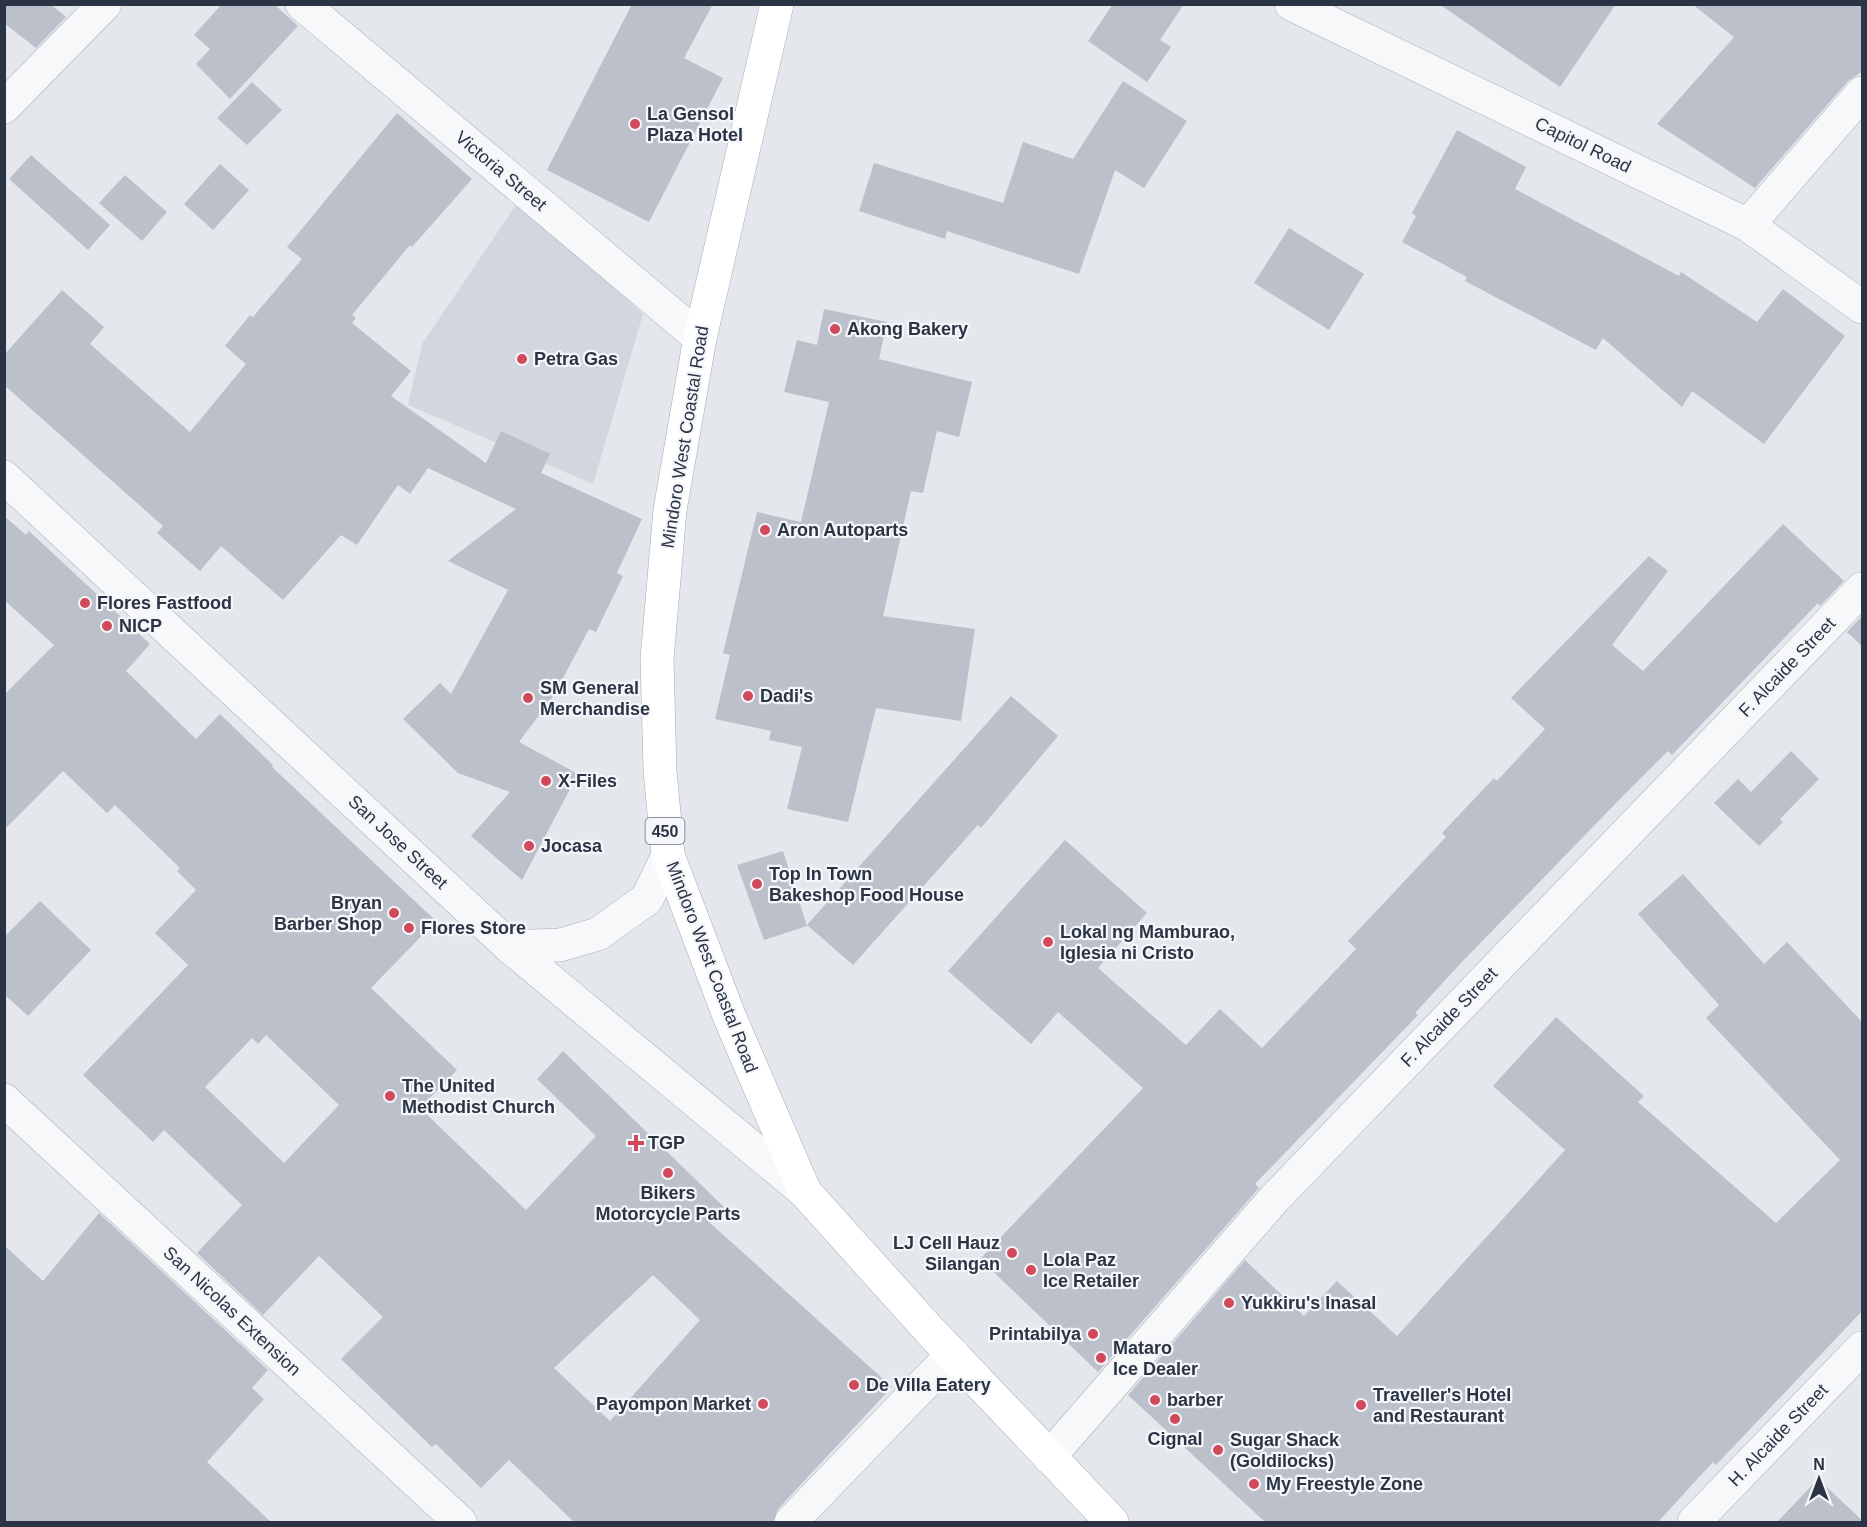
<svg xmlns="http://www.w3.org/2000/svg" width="1867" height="1527" font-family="Arial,sans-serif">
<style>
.built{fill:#d2d6de}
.building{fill:#bbc0ca;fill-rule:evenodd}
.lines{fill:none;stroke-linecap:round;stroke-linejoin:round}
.minor-casing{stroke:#a9aeb7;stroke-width:34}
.tertiary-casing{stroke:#a9aeb7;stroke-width:34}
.primary-casing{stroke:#a3abb8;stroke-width:34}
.minor{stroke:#f7f8fa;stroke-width:33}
.tertiary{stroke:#f7f8fa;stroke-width:33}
.primary{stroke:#fff;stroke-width:33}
.poi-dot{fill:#d1495b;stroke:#f4f6f9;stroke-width:2}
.labels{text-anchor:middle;stroke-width:4.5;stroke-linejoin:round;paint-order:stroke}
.shield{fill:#f4f6f9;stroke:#676e7b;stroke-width:1.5}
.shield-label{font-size:16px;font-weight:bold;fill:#2b3445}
.poi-label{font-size:18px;font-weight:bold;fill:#2b3445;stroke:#f4f6f9;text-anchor:start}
.street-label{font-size:18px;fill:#2b3445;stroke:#f4f6f9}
</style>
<rect width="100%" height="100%" fill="#e4e7ec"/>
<path class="built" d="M 518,202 L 643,314 L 593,484 L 408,405 L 422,344 Z"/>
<g class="building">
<path d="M 4,4 L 50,4 L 66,17 L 36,48 L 4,23 Z"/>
<path d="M 222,4 L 274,4 L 298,26 L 230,99 L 196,64 L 210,49 L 194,35 Z"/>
<path d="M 632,4 L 713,4 L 684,58 L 723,78 L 649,222 L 547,170 Z"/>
<path d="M 1113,4 L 1184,4 L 1160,40 L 1171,47 L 1147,82 L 1088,41 Z"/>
<path d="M 1439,4 L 1616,4 L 1560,87 Z"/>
<path d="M 1692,4 L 1863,4 L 1863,71 L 1848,81 L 1755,188 L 1657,124 L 1734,37 Z"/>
<path d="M 1123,81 L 1187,121 L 1144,188 L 1115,170 L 1079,274 L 947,231 L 945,239 L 859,211 L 874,163 L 1003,203 L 1023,142 L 1073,159 Z"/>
<path d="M 252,82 L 282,110 L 247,145 L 217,118 Z"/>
<path d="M 397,113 L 472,179 L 412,247 L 410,245 L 352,315 L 356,318 L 352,323 L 411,371 L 391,396 L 486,463 L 501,431 L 550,454 L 541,473 L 642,519 L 617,573 L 623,576 L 596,632 L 589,629 L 554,695 L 519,742 L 578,774 L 522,880 L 471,836 L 510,792 L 458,773 L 403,719 L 440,683 L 451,694 L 508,590 L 448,561 L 516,509 L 428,468 L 410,494 L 398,485 L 357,545 L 341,535 L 283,600 L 221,546 L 200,571 L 157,533 L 163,526 L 4,385 L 4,355 L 62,290 L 104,327 L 90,344 L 190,432 L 246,364 L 225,346 L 250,315 L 253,317 L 302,259 L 287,247 Z"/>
<path d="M 1457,130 L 1526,167 L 1515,189 L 1679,276 L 1681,272 L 1757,322 L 1783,289 L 1845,336 L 1764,444 L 1692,391 L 1682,407 L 1603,338 L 1596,350 L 1465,281 L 1467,277 L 1402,242 L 1416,216 L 1412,213 Z"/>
<path d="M 31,155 L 110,225 L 88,250 L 9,179 Z"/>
<path d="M 220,164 L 249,190 L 213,230 L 184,204 Z"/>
<path d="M 125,175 L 167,212 L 142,241 L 99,203 Z"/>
<path d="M 1289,228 L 1364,274 L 1329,330 L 1254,283 Z"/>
<path d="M 824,309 L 887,322 L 879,359 L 972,382 L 959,437 L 937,431 L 923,493 L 911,491 L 883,616 L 975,629 L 961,721 L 876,708 L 848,822 L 787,809 L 802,747 L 769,740 L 771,731 L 715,719 L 730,655 L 723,653 L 757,512 L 801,522 L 829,402 L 784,392 L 797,340 L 817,345 Z"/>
<path d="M 4,516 L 26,535 L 29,531 L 150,644 L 126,671 L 196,739 L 220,714 L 273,765 L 272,767 L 436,921 L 371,988 L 457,1070 L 420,1108 L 526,1210 L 596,1136 L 537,1079 L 563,1051 L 724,1207 L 709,1222 L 892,1387 L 778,1509 L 773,1522 L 574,1522 L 509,1460 L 481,1488 L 436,1444 L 432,1447 L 341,1359 L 383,1317 L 319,1256 L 263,1315 L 197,1253 L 242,1205 L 164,1130 L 153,1142 L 83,1075 L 188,965 L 155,933 L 196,890 L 177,871 L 180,868 L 115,805 L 107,813 L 63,771 L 4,830 L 4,695 L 54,645 L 4,600 ZM 266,1035 L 339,1105 L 284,1163 L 205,1087 L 252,1038 L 258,1044 ZM 653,1275 L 700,1320 L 610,1421 L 554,1368 Z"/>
<path d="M 1783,524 L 1844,581 L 1820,606 L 1818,603 L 1672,755 L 1668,751 L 1617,802 L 1461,963 L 1415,1013 L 1418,1015 L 1255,1184 L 1259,1188 L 1098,1372 L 980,1259 L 1143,1088 L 1058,1012 L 1031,1044 L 948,971 L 1065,840 L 1147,913 L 1098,968 L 1186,1045 L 1220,1009 L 1262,1048 L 1356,949 L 1348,941 L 1446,837 L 1442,833 L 1494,778 L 1497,781 L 1545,729 L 1511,698 L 1649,556 L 1668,571 L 1612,645 L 1643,671 Z"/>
<path d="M 1863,615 L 1863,647 L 1847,632 Z"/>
<path d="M 1011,696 L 1058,736 L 981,828 L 978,825 L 853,965 L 807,925 Z"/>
<path d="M 1791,751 L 1819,779 L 1780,819 L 1783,822 L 1759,846 L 1714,803 L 1738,779 L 1751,792 Z"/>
<path d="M 783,851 L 807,926 L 764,940 L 737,865 Z"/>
<path d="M 1683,874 L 1764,964 L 1787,942 L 1863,1023 L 1863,1310 L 1716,1465 L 1713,1462 L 1658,1522 L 1265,1522 L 1128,1395 L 1245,1260 L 1304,1316 L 1337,1281 L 1397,1336 L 1565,1150 L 1493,1086 L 1556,1017 L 1644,1096 L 1638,1102 L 1776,1223 L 1840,1160 L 1706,1018 L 1719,1005 L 1638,914 Z"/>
<path d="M 40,901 L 91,950 L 28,1016 L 4,994 L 4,937 Z"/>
<path d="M 99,1213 L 268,1370 L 252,1388 L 264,1399 L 207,1462 L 271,1522 L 4,1522 L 4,1245 L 43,1281 Z"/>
<path d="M 1818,1479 L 1863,1521 L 1863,1522 L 1777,1522 Z"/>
</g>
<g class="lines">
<g class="minor-casing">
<g id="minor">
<path d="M 302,4 L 700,338"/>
<path d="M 4,107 L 105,4"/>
<path d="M 1748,225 L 1862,93"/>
<path d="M 4,1100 L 460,1522"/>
<path d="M 1049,1457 L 1275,1198 L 1862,589"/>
<path d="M 791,1522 L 953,1354"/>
<path d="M 1694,1522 L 1862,1348"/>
</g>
</g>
<g class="tertiary-casing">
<g id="tertiary">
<path d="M 1291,4 L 1748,225 L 1862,307"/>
<path d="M 4,477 L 510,947 L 805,1192"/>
<path d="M 510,947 L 560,945 L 598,934 L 647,899 L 668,855"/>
</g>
</g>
<g class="primary-casing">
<path id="primary" d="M 777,4 L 700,338 L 670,510 L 657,659 L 660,771 L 668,855 L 730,1018 L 805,1192 L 931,1332 L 1112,1522"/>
</g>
<use href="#minor" class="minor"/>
<use href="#tertiary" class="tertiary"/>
<use href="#primary" class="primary"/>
</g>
<g class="poi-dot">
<circle cx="635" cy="124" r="6"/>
<circle cx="835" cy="329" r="6"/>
<circle cx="522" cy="359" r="6"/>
<circle cx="765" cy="530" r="6"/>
<circle cx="85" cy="603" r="6"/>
<circle cx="107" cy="626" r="6"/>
<circle cx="748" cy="696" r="6"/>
<circle cx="528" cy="698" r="6"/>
<circle cx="546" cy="781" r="6"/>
<circle cx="529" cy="846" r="6"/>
<circle cx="757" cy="884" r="6"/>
<circle cx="394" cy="913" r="6"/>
<circle cx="409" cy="928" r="6"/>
<circle cx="1048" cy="942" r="6"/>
<circle cx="390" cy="1096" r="6"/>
<path d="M633 1134h6v6h6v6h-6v6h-6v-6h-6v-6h6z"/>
<circle cx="668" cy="1173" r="6"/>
<circle cx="1012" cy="1253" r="6"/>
<circle cx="1031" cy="1270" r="6"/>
<circle cx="1229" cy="1303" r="6"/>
<circle cx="1093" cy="1334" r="6"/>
<circle cx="1101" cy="1358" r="6"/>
<circle cx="854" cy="1385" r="6"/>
<circle cx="1155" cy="1400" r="6"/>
<circle cx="763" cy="1404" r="6"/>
<circle cx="1361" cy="1405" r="6"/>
<circle cx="1175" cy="1419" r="6"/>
<circle cx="1218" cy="1450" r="6"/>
<circle cx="1254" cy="1484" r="6"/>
</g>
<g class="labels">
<rect class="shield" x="645.5" y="818" width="39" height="26" rx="4.5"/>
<g class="shield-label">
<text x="665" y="837">450</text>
</g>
<g class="poi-label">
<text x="647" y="120">La Gensol<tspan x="647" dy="21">Plaza Hotel</tspan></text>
<text x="847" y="335">Akong Bakery</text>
<text x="534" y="365">Petra Gas</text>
<text x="777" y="536">Aron Autoparts</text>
<text x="97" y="609">Flores Fastfood</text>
<text x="119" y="632">NICP</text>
<text x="540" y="694">SM General<tspan x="540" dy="21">Merchandise</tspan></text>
<text x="760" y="702">Dadi's</text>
<text x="558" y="787">X-Files</text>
<text x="541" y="852">Jocasa</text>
<text x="769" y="880">Top In Town<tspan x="769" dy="21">Bakeshop Food House</tspan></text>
<text x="382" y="909" text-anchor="end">Bryan<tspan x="382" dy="21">Barber Shop</tspan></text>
<text x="421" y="934">Flores Store</text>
<text x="1060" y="938">Lokal ng Mamburao,<tspan x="1060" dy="21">Iglesia ni Cristo</tspan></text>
<text x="402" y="1092">The United<tspan x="402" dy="21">Methodist Church</tspan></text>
<text x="648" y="1149">TGP</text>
<text x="668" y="1199" text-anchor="middle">Bikers<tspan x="668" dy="21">Motorcycle Parts</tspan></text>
<text x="1000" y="1249" text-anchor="end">LJ Cell Hauz<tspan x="1000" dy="21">Silangan</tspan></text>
<text x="1043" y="1266">Lola Paz<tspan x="1043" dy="21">Ice Retailer</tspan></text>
<text x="1241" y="1309">Yukkiru's Inasal</text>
<text x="1081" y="1340" text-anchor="end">Printabilya</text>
<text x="1113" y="1354">Mataro<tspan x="1113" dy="21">Ice Dealer</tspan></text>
<text x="866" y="1391">De Villa Eatery</text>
<text x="1373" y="1401">Traveller's Hotel<tspan x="1373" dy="21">and Restaurant</tspan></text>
<text x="1167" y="1406">barber</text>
<text x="751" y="1410" text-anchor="end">Payompon Market</text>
<text x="1175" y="1445" text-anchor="middle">Cignal</text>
<text x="1230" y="1446">Sugar Shack<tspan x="1230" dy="21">(Goldilocks)</tspan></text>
<text x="1266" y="1490">My Freestyle Zone</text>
</g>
<g class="street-label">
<text transform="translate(1583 145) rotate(26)" y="6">Capitol Road</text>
<text transform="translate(501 171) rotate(40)" y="6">Victoria Street</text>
<text transform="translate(685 437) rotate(-81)" y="6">Mindoro West Coastal Road</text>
<text transform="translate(1787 667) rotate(-46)" y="6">F. Alcaide Street</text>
<text transform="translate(398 842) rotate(43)" y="6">San Jose Street</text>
<text transform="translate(712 967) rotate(69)" y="6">Mindoro West Coastal Road</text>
<text transform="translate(1449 1017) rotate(-46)" y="6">F. Alcaide Street</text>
<text transform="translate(232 1311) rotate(43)" y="6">San Nicolas Extension</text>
<text transform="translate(1778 1435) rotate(-46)" y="6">H. Alcaide Street</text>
</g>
</g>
<rect width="1867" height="1527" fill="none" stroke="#2b3445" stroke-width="12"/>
<g transform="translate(1819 1479)" stroke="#f4f6f9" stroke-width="4.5" paint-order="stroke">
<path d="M0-4.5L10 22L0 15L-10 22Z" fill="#2b3445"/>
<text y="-9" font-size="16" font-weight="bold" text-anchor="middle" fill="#2b3445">N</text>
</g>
</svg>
